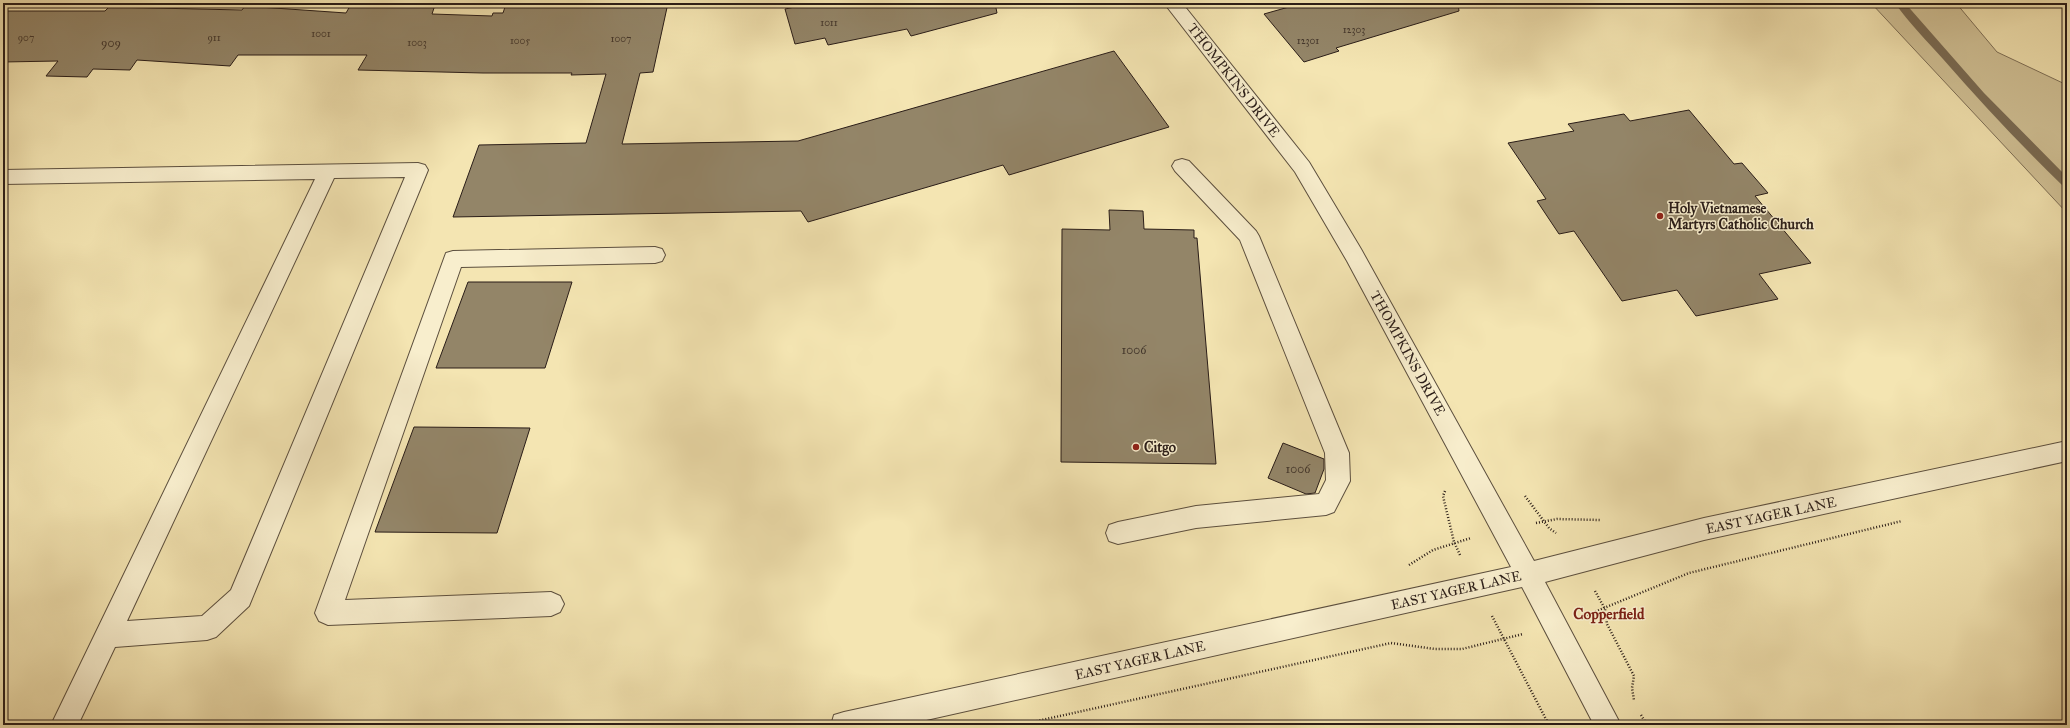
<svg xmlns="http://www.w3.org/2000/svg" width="2070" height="728" font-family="'IM FELL Great Primer',serif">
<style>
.green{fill:#d2c398;stroke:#7e7058}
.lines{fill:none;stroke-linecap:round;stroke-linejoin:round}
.stream{fill:#7a6c55;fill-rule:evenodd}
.building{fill:#938568;stroke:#2a1d18}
.minor-casing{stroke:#5c4f3e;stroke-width:2}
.path{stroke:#2a1d18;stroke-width:2.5;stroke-dasharray:1 2;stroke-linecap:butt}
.minor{fill:#f8eecd;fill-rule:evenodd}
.poi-dot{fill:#8f2418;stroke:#f8eecd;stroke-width:1.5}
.labels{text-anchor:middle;stroke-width:3;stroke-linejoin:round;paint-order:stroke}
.far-number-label{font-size:10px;fill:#44372c}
.number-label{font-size:12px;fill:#44372c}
.street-label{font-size:14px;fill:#2a1d18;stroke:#f8eecd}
.poi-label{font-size:14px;font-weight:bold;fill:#2a1d18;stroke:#f8eecd;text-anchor:start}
.neighbourhood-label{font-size:15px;font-weight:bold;fill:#7a1f14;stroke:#f8eecd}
</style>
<rect width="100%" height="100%" fill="#f4e5b2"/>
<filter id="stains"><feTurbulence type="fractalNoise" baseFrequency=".005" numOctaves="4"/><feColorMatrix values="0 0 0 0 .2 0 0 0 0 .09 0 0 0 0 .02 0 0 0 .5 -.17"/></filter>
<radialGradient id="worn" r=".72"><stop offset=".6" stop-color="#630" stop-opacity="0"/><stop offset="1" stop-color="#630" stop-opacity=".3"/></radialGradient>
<path class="green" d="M 1871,3 L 1956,3 L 1997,52 L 2067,85 L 2067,213 Z"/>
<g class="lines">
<path class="stream" d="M 1895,3 L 1905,3 L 1984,93 L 2067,177 L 2067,187 L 2063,186 C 2021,145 1981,103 1943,59 C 1927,41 1909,23 1895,3 Z"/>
</g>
<g class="building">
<path d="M 668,3 L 653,72 L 640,73 L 622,144 L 798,141 L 1114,51 L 1169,127 L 1009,175 L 1003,165 L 808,222 L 801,211 L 453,217 L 479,145 L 586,143 L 606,74 L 571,75 L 572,73 L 483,73 L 358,70 L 367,55 L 238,55 L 230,66 L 137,60 L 130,70 L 93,69 L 87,77 L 46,76 L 58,61 L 3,62 L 3,11 L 105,11 L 109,7 L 242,10 L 245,6 L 346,13 L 350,6 L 405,5 L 435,5 L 432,14 L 492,16 L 493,13 L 503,13 L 506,4 Z"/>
<path d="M 815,3 L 995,3 L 997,13 L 911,36 L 907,29 L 828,45 L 825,38 L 795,44 L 785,9 Z"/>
<path d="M 1303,3 L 1458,3 L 1459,11 L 1336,48 L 1339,51 L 1304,62 L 1264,14 Z"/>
<path d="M 1689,110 L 1734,164 L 1742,163 L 1768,193 L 1755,196 L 1811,263 L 1759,274 L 1778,299 L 1696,316 L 1677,290 L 1622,301 L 1574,231 L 1559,234 L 1537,201 L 1546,199 L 1508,143 L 1574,131 L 1568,124 L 1624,114 L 1630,121 Z"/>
<path d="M 1109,210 L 1143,211 L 1144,229 L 1194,230 L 1194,238 L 1197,238 L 1216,464 L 1061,462 L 1062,229 L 1110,230 Z"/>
<path d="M 468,282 L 572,282 L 545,368 L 436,368 Z"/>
<path d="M 414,427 L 530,428 L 497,533 L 375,532 Z"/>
<path d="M 1283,443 L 1324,459 L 1324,469 L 1315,493 L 1306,494 L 1268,478 Z"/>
</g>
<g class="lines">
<g class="minor-casing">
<g id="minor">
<path d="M 1164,3 L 1182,3 L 1309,162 L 1361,249 L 1534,561 L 1704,518 L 2067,441 L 2067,461 L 1704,540 L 1545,582 L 1621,725 L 1594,725 L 1522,587 L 904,725 L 831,725 L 834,715 L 844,712 L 1511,567 L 1347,261 L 1295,172 Z"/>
<path d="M 1182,159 L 1189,161 L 1256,231 L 1259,236 L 1349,453 L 1350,481 L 1334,512 L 1326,515 L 1196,528 L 1118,544 L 1109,541 L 1106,533 L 1109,525 L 1118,522 L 1196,506 L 1319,494 L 1326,480 L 1325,453 L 1240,240 L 1175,171 L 1172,166 L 1175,161 Z"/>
<path d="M 418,163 L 425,165 L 428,170 L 249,606 L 216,637 L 207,640 L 115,647 L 78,725 L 51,725 L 315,179 L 3,184 L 3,170 ZM 405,177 L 231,590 L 202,616 L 127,621 L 334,178 Z"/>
<path d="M 655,247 L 662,249 L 665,255 L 662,261 L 655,263 L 461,267 L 345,600 L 551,592 L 560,596 L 564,604 L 560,612 L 551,616 L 328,625 L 319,621 L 315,613 L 446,253 L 453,251 Z"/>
</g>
</g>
<g class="path">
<path d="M 1445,491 L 1443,496 L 1454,542 L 1460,555"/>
<path d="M 1525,496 L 1549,528 L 1556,533"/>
<path d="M 1536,523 L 1557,519 L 1601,520"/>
<path d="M 1409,565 L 1433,550 L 1471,538"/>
<path d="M 1595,591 L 1605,609 L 1607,624 L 1634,676 L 1632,688 L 1634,700"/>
<path d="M 1587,615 L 1689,573 L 1902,521"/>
<path d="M 1492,616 L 1549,725"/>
<path d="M 1641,715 L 1647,725"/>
<path d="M 1019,725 L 1391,643 L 1435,649 L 1462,649 L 1523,634"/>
</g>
<use href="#minor" class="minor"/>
</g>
<g class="poi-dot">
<circle cx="1660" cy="216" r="4"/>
<circle cx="1136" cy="447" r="4"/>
</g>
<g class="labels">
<g class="far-number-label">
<text x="829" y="26">1011</text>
<text x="1354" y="33">12303</text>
<text x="321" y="37">1001</text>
<text x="26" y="41">907</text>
<text x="214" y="41">911</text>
<text x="621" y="42">1007</text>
<text x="520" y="44">1005</text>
<text x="1308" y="44">12301</text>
<text x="417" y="46">1003</text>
</g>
<g class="number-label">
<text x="111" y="47">909</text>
<text x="1134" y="354">1006</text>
<text x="1298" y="473">1006</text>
</g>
<g class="street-label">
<text transform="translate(1234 80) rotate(52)" y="5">THOMPKINS DRIVE</text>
<text transform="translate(1408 353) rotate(61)" y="5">THOMPKINS DRIVE</text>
<text transform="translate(1771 515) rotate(-12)" y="5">EAST YAGER LANE</text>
<text transform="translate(1456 590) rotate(-13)" y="5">EAST YAGER LANE</text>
<text transform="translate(1140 660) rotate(-13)" y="5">EAST YAGER LANE</text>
</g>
<g class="poi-label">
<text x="1668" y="213">Holy Vietnamese<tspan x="1668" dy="16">Martyrs Catholic Church</tspan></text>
<text x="1144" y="452">Citgo</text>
</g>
<g class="neighbourhood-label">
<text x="1609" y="619">Copperfield</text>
</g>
</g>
<rect width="2070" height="728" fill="none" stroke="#f4e5b2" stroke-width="16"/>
<rect x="4" y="4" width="2062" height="720" fill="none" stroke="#2a1d18" stroke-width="2"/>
<rect x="8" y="8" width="2054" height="712" fill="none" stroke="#2a1d18"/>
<rect width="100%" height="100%" filter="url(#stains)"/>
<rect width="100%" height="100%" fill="url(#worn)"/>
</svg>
